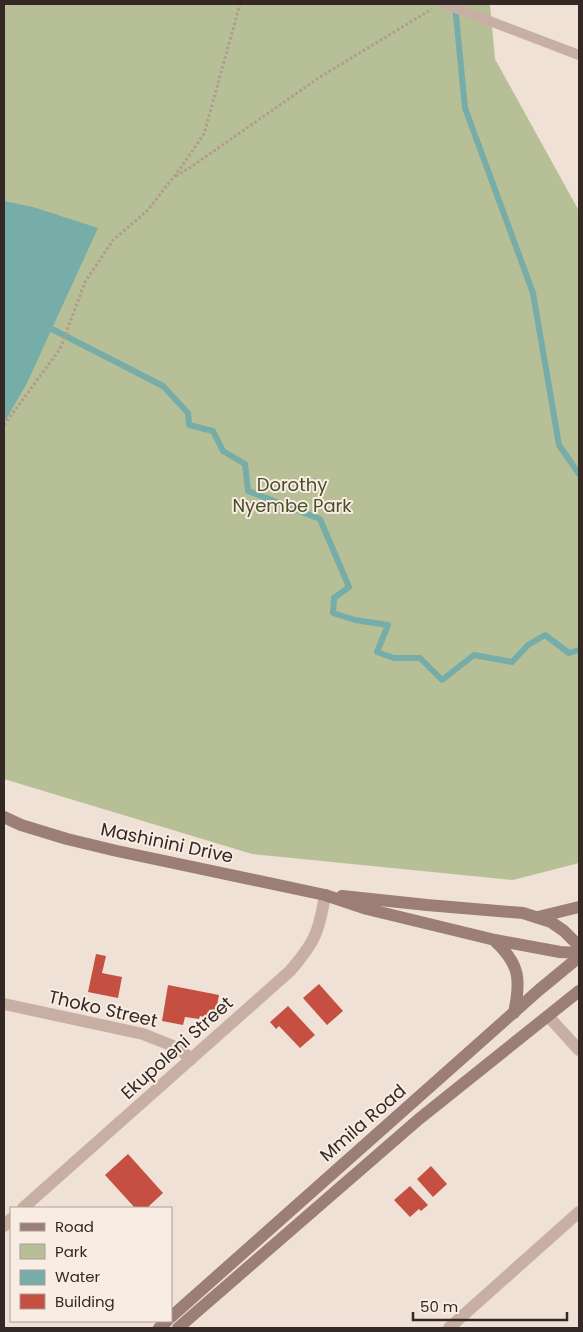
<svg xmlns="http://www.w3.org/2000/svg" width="583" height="1332" font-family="Poppins,sans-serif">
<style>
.green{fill:#b7bf97}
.water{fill:#76ada8}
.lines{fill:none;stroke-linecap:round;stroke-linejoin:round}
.stream{stroke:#76ada8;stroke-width:6}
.building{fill:#c54f40}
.path{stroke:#b3998e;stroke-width:3;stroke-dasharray:2.5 2.5;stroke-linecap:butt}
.lane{stroke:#c8afa3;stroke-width:10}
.street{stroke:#c8afa3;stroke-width:12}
.secondary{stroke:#9b7e75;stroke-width:12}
.labels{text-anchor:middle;stroke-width:4;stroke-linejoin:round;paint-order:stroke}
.park-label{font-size:18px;fill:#475129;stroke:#f8ece3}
.street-label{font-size:18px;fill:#332825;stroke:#f8ece3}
</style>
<rect width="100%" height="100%" fill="#f0e1d7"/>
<path class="green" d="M 4,4 L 490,4 L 495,59 L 579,211 L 579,863 L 513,880 L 252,854 L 4,779 Z"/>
<path class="water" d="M 4,201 L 33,207 L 98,228 L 27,383 L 4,423 Z"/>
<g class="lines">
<g class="stream">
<path d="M 455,5 L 465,108 L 533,293 L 559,445 L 579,474"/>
<path d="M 46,326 L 163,386 L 188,413 L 189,425 L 213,431 L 223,451 L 245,464 L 248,491 L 320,519 L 349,587 L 334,598 L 333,613 L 355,620 L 388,625 L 377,652 L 394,658 L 420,658 L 442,680 L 474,655 L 512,662 L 528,645 L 545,635 L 569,653 L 579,650"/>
</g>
</g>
<g class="building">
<path d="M 96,954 L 106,956 L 102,973 L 122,977 L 118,998 L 88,992 Z"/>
<path d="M 319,984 L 343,1011 L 327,1025 L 303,998 Z"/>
<path d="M 168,985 L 219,995 L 216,1011 L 209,1010 L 208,1018 L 200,1016 L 199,1019 L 185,1017 L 183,1025 L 162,1021 Z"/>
<path d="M 288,1006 L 315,1035 L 300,1048 L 279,1026 L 276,1029 L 270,1022 Z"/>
<path d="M 128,1154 L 163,1193 L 147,1208 L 135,1208 L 105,1175 Z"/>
<path d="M 431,1166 L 447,1184 L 433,1197 L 417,1179 Z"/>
<path d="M 410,1186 L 428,1205 L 421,1211 L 419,1209 L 410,1217 L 394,1200 Z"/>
</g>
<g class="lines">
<g class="path">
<path d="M 176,176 L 191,167 L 320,77 L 432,9"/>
<path d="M 4,425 L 60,349 L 85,282 L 113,240 L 148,210 L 182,166 L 204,134 L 240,4"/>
</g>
<path class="lane" d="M 445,4 L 579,55"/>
<g class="street">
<path d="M 4,1004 L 143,1034 L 178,1048 L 191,1059"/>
<path d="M 548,1016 L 579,1050"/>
<path d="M 23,1208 L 290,971 C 315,942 319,932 325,895"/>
<path d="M 4,1226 L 11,1219"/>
<path d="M 449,1328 L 579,1212"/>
</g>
<g class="secondary">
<path d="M 4,817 L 21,825 L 67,839 L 117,851 L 325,895 L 367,909 L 495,940 L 560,952 L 579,953"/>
<path d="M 342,896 L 427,905 L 523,913 L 551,922 L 564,931 L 579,946"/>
<path d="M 538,917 L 579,907"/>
<path d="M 495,941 C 520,964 521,980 514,1013"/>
<path d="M 171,1317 L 539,990 L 579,957"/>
<path d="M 159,1328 L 167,1321"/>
<path d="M 178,1328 L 419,1119 L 579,991"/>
</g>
</g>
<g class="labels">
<g class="park-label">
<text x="292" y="491">Dorothy<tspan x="292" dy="21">Nyembe Park</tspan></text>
</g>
<g class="street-label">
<text transform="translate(167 843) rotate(12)" y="6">Mashinini Drive</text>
<text transform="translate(103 1009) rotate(13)" y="6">Thoko Street</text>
<text transform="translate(177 1048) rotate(-42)" y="6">Ekupoleni Street</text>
<text transform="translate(363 1123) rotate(-41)" y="6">Mmila Road</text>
</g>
</g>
<rect width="583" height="1332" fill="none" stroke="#332825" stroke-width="10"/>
<rect x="10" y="1207" width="162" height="115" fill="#f8ece3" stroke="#a99e97"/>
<rect x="20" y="1223" width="25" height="8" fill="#9b7e75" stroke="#a99e97"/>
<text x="55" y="1232" font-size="15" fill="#332825">Road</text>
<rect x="20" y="1244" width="25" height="15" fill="#b7bf97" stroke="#a99e97"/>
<text x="55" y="1257" font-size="15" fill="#332825">Park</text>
<rect x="20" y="1270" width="25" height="15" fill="#76ada8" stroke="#a99e97"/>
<text x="55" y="1282" font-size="15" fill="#332825">Water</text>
<rect x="20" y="1294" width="25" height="15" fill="#c54f40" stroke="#a99e97"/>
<text x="55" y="1307" font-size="15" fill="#332825">Building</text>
<path d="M413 1312v8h154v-8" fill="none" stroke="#332825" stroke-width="2.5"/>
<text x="420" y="1312" font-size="15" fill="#332825" stroke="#f8ece3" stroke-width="4" paint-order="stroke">50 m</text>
</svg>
